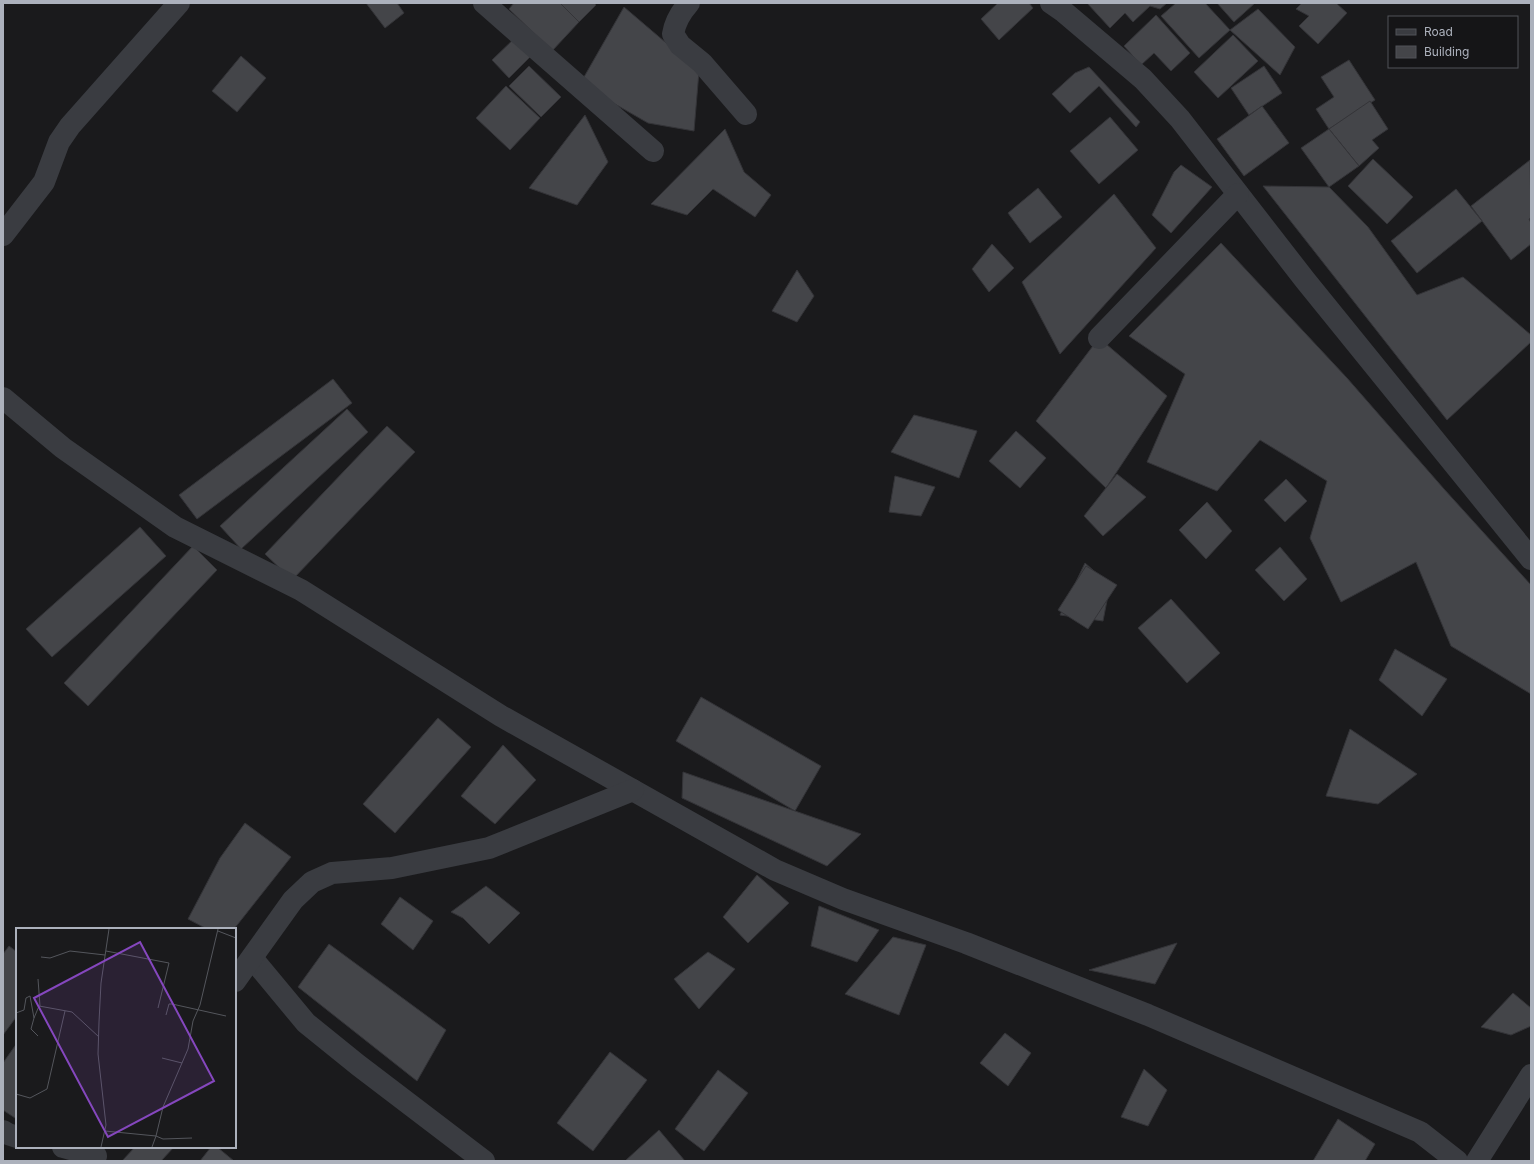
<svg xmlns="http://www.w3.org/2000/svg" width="1534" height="1164" font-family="Inter,sans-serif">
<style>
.building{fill:#444549;stroke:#343438}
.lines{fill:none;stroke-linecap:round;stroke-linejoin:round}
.street{stroke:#3a3c41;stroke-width:22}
.inset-road{fill:none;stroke:#54565c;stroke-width:1}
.view{fill:#8547be;fill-opacity:0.15;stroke:#8547be;stroke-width:2}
.inset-edge{fill:none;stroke:#acb1bc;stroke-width:2}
</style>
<rect width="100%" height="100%" fill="#1a1a1c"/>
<g class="building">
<path d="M 366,3 L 397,3 L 404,13 L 385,28 Z"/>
<path d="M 514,3 L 560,3 L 579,22 L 552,51 L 509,9 Z"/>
<path d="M 560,3 L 594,3 L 596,5 L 579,22 Z"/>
<path d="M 998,3 L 1029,3 L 1033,8 L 999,40 L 981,19 Z"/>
<path d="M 1087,3 L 1167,3 L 1160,9 L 1150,6 L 1133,22 L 1125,13 L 1110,28 Z"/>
<path d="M 1176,3 L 1205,3 L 1230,30 L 1199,58 L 1161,16 Z"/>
<path d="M 1217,3 L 1255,3 L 1234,22 Z"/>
<path d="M 1302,3 L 1336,3 L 1347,13 L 1318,44 L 1299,26 L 1309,16 L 1296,9 Z"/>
<path d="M 624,7 L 699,71 L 694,131 L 648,123 L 580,84 Z"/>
<path d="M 1258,9 L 1295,47 L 1280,75 L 1230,30 Z"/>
<path d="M 1156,15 L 1190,53 L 1171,71 L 1154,53 L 1141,65 L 1124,46 Z"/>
<path d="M 519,34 L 536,51 L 509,78 L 492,60 Z"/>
<path d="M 1233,35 L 1258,61 L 1218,98 L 1194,72 Z"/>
<path d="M 241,56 L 266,78 L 237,112 L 212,91 Z"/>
<path d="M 1349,60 L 1375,100 L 1329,129 L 1316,109 L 1334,97 L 1321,77 Z"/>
<path d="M 529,66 L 561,97 L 541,117 L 509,86 Z"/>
<path d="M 1264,66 L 1282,93 L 1249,115 L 1231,88 Z"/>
<path d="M 1089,67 L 1140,122 L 1136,127 L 1099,86 L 1070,113 L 1052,94 L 1075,73 Z"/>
<path d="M 506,86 L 540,118 L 510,150 L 476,118 Z"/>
<path d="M 1370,101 L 1388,129 L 1372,140 L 1379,148 L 1359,166 L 1329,129 Z"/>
<path d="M 1262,106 L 1289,143 L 1244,176 L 1217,139 Z"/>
<path d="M 585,115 L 608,162 L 577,205 L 529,188 Z"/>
<path d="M 1110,117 L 1138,150 L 1099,184 L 1070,151 Z"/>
<path d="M 725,129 L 744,172 L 771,195 L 755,217 L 713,189 L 687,215 L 651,204 Z"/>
<path d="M 1329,129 L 1359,166 L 1329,187 L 1301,148 Z"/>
<path d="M 1373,159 L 1413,197 L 1387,224 L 1348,186 Z"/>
<path d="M 1530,160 L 1531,218 L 1529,219 L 1531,223 L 1531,244 L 1511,260 L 1471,206 Z"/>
<path d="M 1181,165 L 1212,187 L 1171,233 L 1152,215 L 1174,172 Z"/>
<path d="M 1263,186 L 1329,187 L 1368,227 L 1417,295 L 1463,277 L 1531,335 L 1531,342 L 1447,420 Z"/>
<path d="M 1038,188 L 1062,217 L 1030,243 L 1008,213 Z"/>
<path d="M 1456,189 L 1482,221 L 1417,273 L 1391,241 Z"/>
<path d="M 1114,194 L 1156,248 L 1060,354 L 1022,282 Z"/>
<path d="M 1221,243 L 1347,378 L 1444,489 L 1531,585 L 1531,694 L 1451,646 L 1416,562 L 1341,602 L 1310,538 L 1327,481 L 1260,440 L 1217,491 L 1147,462 L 1185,374 L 1129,336 Z"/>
<path d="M 992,244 L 1014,268 L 989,292 L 972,269 Z"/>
<path d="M 797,270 L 814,296 L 797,322 L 772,311 Z"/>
<path d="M 1099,338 L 1167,396 L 1106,488 L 1036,421 Z"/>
<path d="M 333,379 L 352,403 L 197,519 L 179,495 Z"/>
<path d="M 347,409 L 368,432 L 241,549 L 220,526 Z"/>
<path d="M 914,415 L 977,431 L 959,478 L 891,452 Z"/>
<path d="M 387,426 L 415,452 L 292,580 L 265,554 Z"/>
<path d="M 1016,431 L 1046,458 L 1020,488 L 989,461 Z"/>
<path d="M 1117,474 L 1146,497 L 1103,536 L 1084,516 Z"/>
<path d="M 895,476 L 935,487 L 921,516 L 889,512 Z"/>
<path d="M 1286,479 L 1307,501 L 1285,522 L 1264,500 Z"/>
<path d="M 1207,502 L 1232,531 L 1206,559 L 1179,530 Z"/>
<path d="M 140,527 L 166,556 L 52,657 L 26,629 Z"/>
<path d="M 193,546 L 217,570 L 88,706 L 64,683 Z"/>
<path d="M 1280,547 L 1307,579 L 1284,601 L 1255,570 Z"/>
<path d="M 1085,563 L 1110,585 L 1103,621 L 1060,615 Z"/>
<path d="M 1086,566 L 1117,585 L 1088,629 L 1058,610 Z"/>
<path d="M 1171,599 L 1220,653 L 1187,683 L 1138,628 Z"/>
<path d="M 1395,649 L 1447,679 L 1422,716 L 1379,680 Z"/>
<path d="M 701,697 L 821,766 L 795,811 L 676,741 Z"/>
<path d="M 438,718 L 471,747 L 395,833 L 363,804 Z"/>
<path d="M 1350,729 L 1417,774 L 1378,804 L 1326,796 Z"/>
<path d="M 503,745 L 536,780 L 495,824 L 461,796 Z"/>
<path d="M 683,772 L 861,834 L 827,866 L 682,798 Z"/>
<path d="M 245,823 L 291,857 L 234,929 L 207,929 L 188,919 L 220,858 Z"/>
<path d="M 757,875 L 789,903 L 748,943 L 723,917 Z"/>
<path d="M 486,886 L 520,913 L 489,944 L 463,918 L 451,912 Z"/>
<path d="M 400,897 L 433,921 L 413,950 L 381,924 Z"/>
<path d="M 819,906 L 879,930 L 857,962 L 811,946 Z"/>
<path d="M 893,937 L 926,945 L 899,1015 L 845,994 Z"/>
<path d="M 1177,943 L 1155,984 L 1089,970 Z"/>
<path d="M 329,944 L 446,1030 L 417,1081 L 298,987 Z"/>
<path d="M 9,946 L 17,952 L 17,1016 L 3,1035 L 3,954 Z"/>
<path d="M 708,952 L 735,969 L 699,1009 L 674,979 Z"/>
<path d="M 1513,993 L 1531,1008 L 1531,1026 L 1511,1035 L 1481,1027 Z"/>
<path d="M 1005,1033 L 1031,1053 L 1008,1086 L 980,1063 Z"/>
<path d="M 17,1043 L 17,1115 L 15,1118 L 3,1110 L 3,1063 Z"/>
<path d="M 610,1052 L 647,1080 L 593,1151 L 557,1123 Z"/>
<path d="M 1144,1069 L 1167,1090 L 1148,1126 L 1121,1117 Z"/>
<path d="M 718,1070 L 748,1093 L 704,1151 L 675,1129 Z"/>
<path d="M 1338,1119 L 1375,1144 L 1365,1161 L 1313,1161 Z"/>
<path d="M 659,1130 L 685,1161 L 625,1161 Z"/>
<path d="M 135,1147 L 174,1147 L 161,1161 L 122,1161 Z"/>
<path d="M 211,1147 L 217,1147 L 234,1161 L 200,1161 Z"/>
</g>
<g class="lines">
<g class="street">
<path d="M 484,3 L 653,151"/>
<path d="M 689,3 C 681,12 675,22 673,34 L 680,45 L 702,63 L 746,114"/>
<path d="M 1051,3 L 1064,12 L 1143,79 L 1180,119 L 1305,280 L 1531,559"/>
<path d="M 3,235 L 44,182 L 59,142 L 70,126 L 179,3"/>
<path d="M 1099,338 L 1238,194"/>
<path d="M 3,398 L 63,448 L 175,527 L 301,590 L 501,716 L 775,870 L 843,899 L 966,943 L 1148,1015 L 1420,1132 L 1457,1161"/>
<path d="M 252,958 L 306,1023 L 358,1065 L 484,1161"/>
<path d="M 235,981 L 293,900 L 312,882 L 332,873 L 392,868 L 489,848 L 633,790"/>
<path d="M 3,1131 L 8,1134 L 17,1137"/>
<path d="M 63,1147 L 96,1156"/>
<path d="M 1477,1161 L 1531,1075"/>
</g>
</g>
<g transform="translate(16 928)">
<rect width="220" height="220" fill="#1a1a1c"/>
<path class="inset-road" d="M 202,3 L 220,10M 90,23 L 153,35 L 142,80M 25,29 L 34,30 L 54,23 L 89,27M 22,51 L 24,78M 0,85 L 8,82 L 10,70 L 14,68 L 18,90 L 23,78 L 56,84 L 83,109M 150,87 L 153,76 L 156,76 L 210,88M 18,90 L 15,101 L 22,108M 146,130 L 166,135M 0,166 L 14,170 L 31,161 L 49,83M 89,203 L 140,208 L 147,179 L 172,121 L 177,93 L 184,77 L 202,1M 85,219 L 90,197 L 82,126 L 83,94 L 85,55 L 93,1M 136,219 L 140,208 L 147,211 L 176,210"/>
<path class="view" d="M 124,14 L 198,153 L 92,209 L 18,70 Z"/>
<rect width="220" height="220" class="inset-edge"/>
</g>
<rect width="1534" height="1164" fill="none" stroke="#acb1bc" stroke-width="8"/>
<rect x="1388" y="16" width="130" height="52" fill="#151517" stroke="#515359"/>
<rect x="1396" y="29" width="20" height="6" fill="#3a3c41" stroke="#515359"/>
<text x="1424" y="36" font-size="12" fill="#acb1bc">Road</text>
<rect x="1396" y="46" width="20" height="12" fill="#444549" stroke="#515359"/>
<text x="1424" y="56" font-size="12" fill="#acb1bc">Building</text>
</svg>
